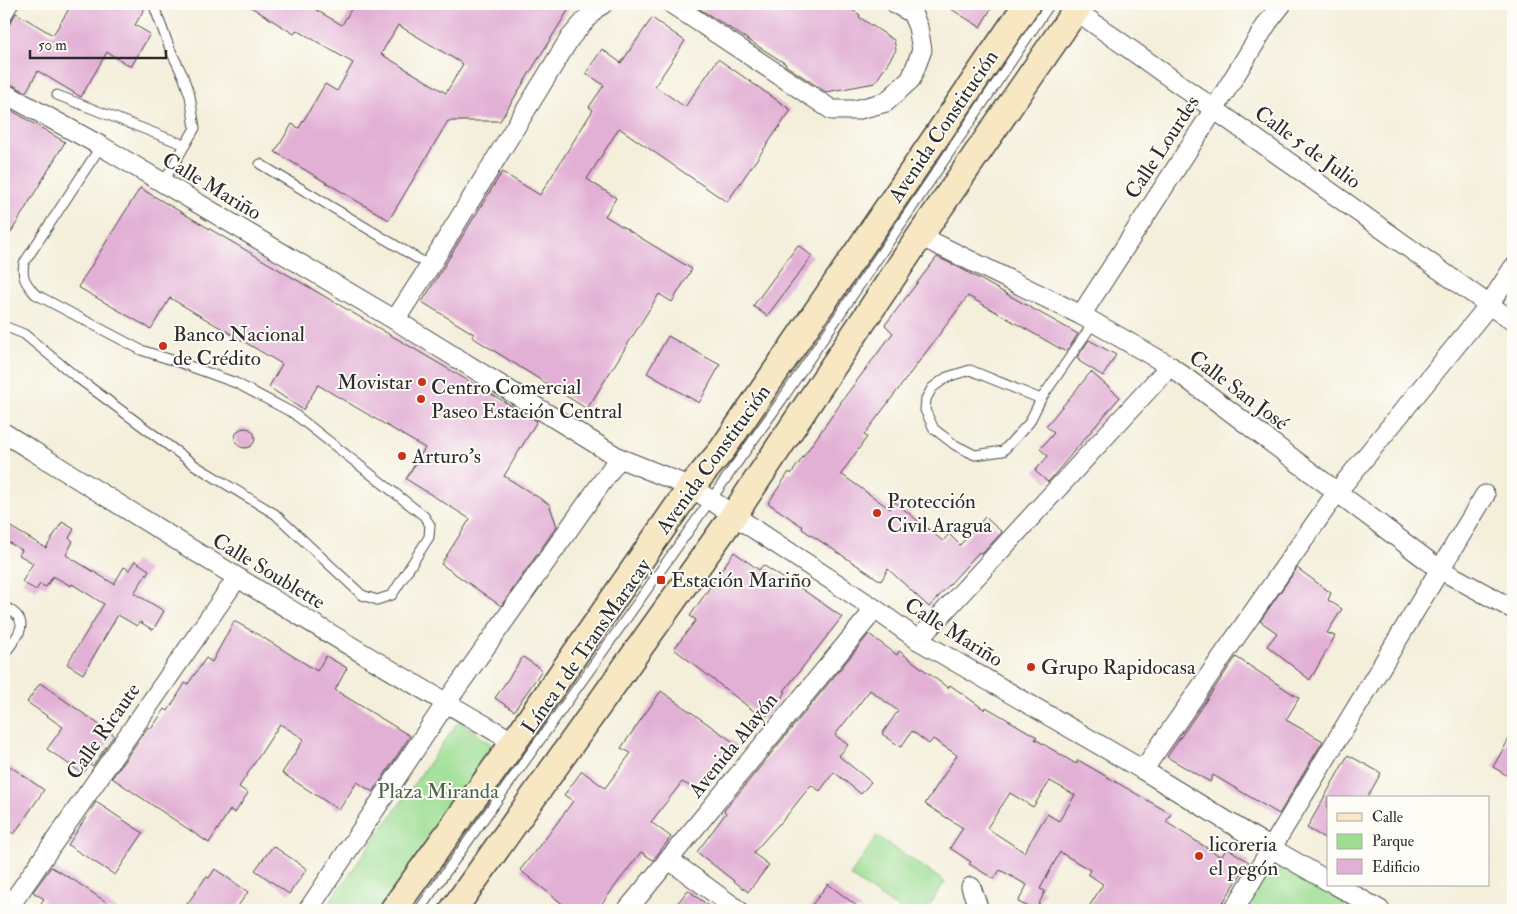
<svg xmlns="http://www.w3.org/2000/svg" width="1517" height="914" font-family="'IM FELL Double Pica',serif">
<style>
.green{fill:#9ede94;stroke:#648460}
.building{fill:#e2b0d5;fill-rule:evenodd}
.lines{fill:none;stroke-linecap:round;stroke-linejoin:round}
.lane-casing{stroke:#494845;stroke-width:11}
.street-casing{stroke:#494845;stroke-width:21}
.secondary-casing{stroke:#494845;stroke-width:29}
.lane{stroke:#fff;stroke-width:9}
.street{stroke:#fff;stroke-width:19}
.secondary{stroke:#f7e8c3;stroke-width:26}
.poi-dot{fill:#c8321e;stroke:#fdfcf7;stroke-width:2}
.labels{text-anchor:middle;stroke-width:4;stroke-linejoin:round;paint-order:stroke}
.street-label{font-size:21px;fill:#2b2b2b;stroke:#fdfcf7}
.poi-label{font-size:21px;fill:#2b2b2b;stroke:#fdfcf7;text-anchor:start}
.park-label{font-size:21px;fill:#4e614a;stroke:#fdfcf7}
</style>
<rect width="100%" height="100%" fill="#fdfcf7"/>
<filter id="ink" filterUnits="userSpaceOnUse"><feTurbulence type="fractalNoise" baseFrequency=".02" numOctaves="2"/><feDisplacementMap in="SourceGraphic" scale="10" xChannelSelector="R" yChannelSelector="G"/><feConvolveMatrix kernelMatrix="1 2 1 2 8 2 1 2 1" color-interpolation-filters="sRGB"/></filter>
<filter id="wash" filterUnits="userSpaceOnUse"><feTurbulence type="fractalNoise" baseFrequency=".0096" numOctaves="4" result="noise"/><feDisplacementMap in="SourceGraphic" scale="20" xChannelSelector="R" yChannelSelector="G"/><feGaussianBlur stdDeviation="1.12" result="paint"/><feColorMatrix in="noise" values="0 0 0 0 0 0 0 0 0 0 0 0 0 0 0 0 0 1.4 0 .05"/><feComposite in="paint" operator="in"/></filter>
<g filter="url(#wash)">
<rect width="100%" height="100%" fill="#f4efdb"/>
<g class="green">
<path d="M 459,721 L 498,749 L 382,910 L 324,910 Z"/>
<path d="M 877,836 L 945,882 L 926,910 L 900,910 L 850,876 Z"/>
<path d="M 1271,848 L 1381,910 L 1234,910 Z"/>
</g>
<g id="blocks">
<g class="building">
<path d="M 72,4 L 147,4 L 135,25 L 150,34 L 131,67 L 107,52 L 81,97 L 38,71 L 26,92 L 9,83 L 4,82 L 4,27 L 9,25 L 16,13 L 53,35 Z"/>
<path d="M 246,4 L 306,4 L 342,25 L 354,4 L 572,4 L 500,121 L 448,121 L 389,220 L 275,152 L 292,124 L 299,128 L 325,84 L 337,91 L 353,63 L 297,30 L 294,34 ZM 398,25 L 463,64 L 446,93 L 381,54 Z"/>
<path d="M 692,4 L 843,4 L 860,15 L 859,17 L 894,40 L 896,50 L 875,83 L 826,92 L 785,65 L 786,64 Z"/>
<path d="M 943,4 L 994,4 L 980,27 Z"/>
<path d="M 652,18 L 685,41 L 655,86 L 685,107 L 718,59 L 791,110 L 727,202 L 619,128 L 587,179 L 616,198 L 605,216 L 692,269 L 672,302 L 659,294 L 587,409 L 472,337 L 474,334 L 422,302 L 502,172 L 540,195 L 593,110 L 589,107 L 604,85 L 586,73 L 602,49 L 621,63 Z"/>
<path d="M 4,106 L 65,142 L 4,244 Z"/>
<path d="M 140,188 L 537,421 L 504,476 L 549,504 L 557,526 L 501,606 L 441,564 L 470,519 L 406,479 L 425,448 L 318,385 L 303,410 L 269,387 L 282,364 L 170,298 L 151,329 L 78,287 Z"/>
<path d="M 798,245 L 812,256 L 767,316 L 753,306 Z"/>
<path d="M 937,257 L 960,268 L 1078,334 L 1066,352 L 968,296 L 864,435 L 867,437 L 841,474 L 890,509 L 895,502 L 943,541 L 949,534 L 960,545 L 985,517 L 1002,532 L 982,554 L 979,552 L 929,607 L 888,569 L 881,581 L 802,529 L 803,527 L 768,503 L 789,472 L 791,474 L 841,403 L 840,403 L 893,333 L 885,325 Z"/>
<path d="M 668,336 L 720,365 L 699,403 L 647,373 Z"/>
<path d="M 1089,340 L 1116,355 L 1103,376 L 1079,361 L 1080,359 L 1077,358 Z"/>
<path d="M 1091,372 L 1120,397 L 1048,482 L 1035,471 L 1048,456 L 1040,449 L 1054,433 L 1046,426 Z"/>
<circle cx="245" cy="438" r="10"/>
<path d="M 62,522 L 74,529 L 69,538 L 73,541 L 66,555 L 114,584 L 124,567 L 129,570 L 135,561 L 149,570 L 134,593 L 164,611 L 153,630 L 140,622 L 137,626 L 118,615 L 83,674 L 67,664 L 104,604 L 72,584 L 71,586 L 53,576 L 46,587 L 40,584 L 36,590 L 22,582 L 33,563 L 19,555 L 22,550 L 4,540 L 4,523 L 46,548 Z"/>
<path d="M 734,552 L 759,570 L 763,565 L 795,586 L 796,585 L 842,617 L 784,691 L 786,692 L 764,719 L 674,649 L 696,620 L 690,616 Z"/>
<path d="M 1297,568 L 1331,593 L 1328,600 L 1342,609 L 1327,633 L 1335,636 L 1310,680 L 1267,646 L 1277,633 L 1260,621 Z"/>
<path d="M 234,621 L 259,635 L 317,671 L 326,656 L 347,668 L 335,690 L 410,736 L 373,792 L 357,782 L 339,810 L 282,773 L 304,739 L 280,724 L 239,787 L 248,793 L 235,813 L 230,810 L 209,843 L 112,778 L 148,727 L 151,729 L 165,709 L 168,711 L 185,683 L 188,684 L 206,658 L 212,662 Z"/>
<path d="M 869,634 L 897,655 L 899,651 L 948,688 L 950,685 L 985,710 L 986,707 L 1037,737 L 1035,739 L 1076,764 L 1078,760 L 1171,814 L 1166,822 L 1221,857 L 1227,848 L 1249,862 L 1218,910 L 1087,910 L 1103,884 L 1088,874 L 1090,870 L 1060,852 L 1040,889 L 1045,891 L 1036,910 L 1018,902 L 1027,885 L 1000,870 L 994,879 L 969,864 L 971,862 L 950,848 L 963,828 L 925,804 L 957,755 L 933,739 L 929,744 L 912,731 L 901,747 L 882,734 L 898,711 L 870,690 L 835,735 L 848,745 L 839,756 L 871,782 L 861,794 L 834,772 L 820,791 L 811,785 L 780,824 L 779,824 L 753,853 L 769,865 L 748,892 L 697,852 L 726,813 L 724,811 ZM 1050,781 L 1075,795 L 1059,821 L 1047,814 L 1024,852 L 987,828 L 1010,793 L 1033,807 Z"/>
<path d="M 523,657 L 542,670 L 514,711 L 495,698 Z"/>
<path d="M 1236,657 L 1299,698 L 1286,720 L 1323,741 L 1279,814 L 1213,775 L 1210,782 L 1167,757 Z"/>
<path d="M 40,683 L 114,735 L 93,766 L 90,764 L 83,774 L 47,749 L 63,727 L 27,702 Z"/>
<path d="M 661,691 L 739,746 L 703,793 L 682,782 L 651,822 L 671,837 L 653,860 L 641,852 L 597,910 L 570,910 L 520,870 L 543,841 L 543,842 L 573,801 L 564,795 L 582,771 L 605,788 L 631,753 L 621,748 Z"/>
<path d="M 1513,732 L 1513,779 L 1493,767 Z"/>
<path d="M 1348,755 L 1381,773 L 1367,798 L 1328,798 L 1328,840 L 1307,828 Z"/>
<path d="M 4,762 L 44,790 L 14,834 L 4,827 Z"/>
<path d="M 96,802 L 143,833 L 115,875 L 68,845 Z"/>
<path d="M 273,846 L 307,869 L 289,894 L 255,870 Z"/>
<path d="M 51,867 L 72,879 L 118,910 L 36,910 L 44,899 L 33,892 Z"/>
<path d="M 215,869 L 248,892 L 235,910 L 183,910 L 206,877 L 209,878 Z"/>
<path d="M 828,884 L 862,910 L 808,910 Z"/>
<path d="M 688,890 L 714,910 L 672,910 Z"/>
</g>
</g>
</g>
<g filter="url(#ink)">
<use href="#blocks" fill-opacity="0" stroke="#494845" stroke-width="1"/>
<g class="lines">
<g class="lane-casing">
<g id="lane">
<path d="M 155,4 L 155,9 L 170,49 L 183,76 L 190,96 L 195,128 L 163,183"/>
<path d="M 4,21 L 14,4"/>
<path d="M 57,95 L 185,145"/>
<path d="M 260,164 L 430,266"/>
<path d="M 4,326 L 24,334 L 75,376 L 196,466 L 275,514 L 362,595 L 377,600 L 392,595 L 429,537 L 430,525 L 424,516 L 293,413 L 236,383 L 181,363 L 141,350 L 35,294 C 26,283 21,278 24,263 L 101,146"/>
<path d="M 970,370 L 1041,399 L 1029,423 L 1003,451 L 975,455 L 955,445 L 934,429 L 925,410 L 926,399 L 932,388 L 947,377 Z"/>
<path d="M 1041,399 L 1094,322"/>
<path d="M 4,606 C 34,622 18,634 4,655"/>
<path d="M 419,910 L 781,401 L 1050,4"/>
</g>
</g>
<g class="street-casing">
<g id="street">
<path d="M 672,4 L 832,110 L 856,110 L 886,102 L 911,79 L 922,50 L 918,27 L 912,13 L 896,4"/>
<path d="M 1075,10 L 1489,305 L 1513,321"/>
<path d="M 4,93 L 101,146 L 395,320 L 619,458 L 691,487 L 875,609 L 918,640 L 1143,770 L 1271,848 L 1328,881"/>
<path d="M 920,236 L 1081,315 L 1170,366 L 1439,569 L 1513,609"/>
<path d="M 1081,315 L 1215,108 L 1268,22 L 1282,4"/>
<path d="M 395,320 L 430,266 L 570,38 L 595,9 L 603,4"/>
<path d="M 4,433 C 173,538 341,643 514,742"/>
<path d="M 918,640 L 1170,366"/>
<path d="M 1143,770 L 1337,492 L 1489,305 L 1513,268"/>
<path d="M 668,859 L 738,910"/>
<path d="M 1336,885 L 1380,910"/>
<path d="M 971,887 L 979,910"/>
<path d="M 7,910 L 237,578"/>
<path d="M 308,910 L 446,703 L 619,458"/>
<path d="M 627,910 L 875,609"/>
<path d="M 1234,910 L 1485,495"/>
</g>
</g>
<g class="secondary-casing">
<g id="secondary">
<path d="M 393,910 L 514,742 L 691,487 L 722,450 L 1027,4"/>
<path d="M 453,910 L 733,516 L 920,236 L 1080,4"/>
</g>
</g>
<use href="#lane" class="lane"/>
<use href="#street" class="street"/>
<use href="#secondary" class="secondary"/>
</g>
</g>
<g class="poi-dot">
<circle cx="163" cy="346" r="5"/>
<circle cx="422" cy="382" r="5"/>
<circle cx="421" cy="399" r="5"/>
<circle cx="402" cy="456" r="5"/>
<circle cx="877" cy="513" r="5"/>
<rect x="656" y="575" width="10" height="10" rx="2.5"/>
<circle cx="1031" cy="667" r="5"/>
<circle cx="1199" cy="856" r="5"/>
</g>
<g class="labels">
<g class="street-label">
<text transform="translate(943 126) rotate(-56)" y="7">Avenida Constitución</text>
<text transform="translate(1162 147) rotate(-57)" y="7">Calle Lourdes</text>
<text transform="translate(1308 147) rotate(36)" y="7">Calle 5 de Julio</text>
<text transform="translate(212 186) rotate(31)" y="7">Calle Mariño</text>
<text transform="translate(1239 390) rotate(37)" y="7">Calle San José</text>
<text transform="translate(713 459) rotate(-54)" y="7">Avenida Constitución</text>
<text transform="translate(269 571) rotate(31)" y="7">Calle Soublette</text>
<text transform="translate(954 632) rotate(32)" y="7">Calle Mariño</text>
<text transform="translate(586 646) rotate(-55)" y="7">Línea 1 de TransMaracay</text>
<text transform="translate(103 731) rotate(-55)" y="7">Calle Ricaute</text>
<text transform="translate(733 745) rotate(-51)" y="7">Avenida Alayón</text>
</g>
<g class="poi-label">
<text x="173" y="341">Banco Nacional<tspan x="173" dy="24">de Crédito</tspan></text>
<text x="412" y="389" text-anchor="end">Movistar</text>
<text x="431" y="394">Centro Comercial<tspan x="431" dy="24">Paseo Estación Central</tspan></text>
<text x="412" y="463">Arturo's</text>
<text x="887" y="508">Protección<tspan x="887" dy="24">Civil Aragua</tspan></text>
<text x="671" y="587">Estación Mariño</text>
<text x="1041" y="674">Grupo Rapidocasa</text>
<text x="1209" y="851">licoreria<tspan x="1209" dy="24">el pegón</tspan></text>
</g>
<g class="park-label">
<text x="438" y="798">Plaza Miranda</text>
</g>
</g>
<rect width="1517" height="914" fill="none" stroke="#fdfcf7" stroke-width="20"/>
<rect x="1327" y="796" width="162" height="90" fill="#fdfcf7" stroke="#a9a8a5"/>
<rect x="1337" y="813" width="25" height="8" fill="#f7e8c3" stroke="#a9a8a5"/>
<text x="1372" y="822" font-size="15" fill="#2b2b2b">Calle</text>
<rect x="1337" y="834" width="25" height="15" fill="#9ede94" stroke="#a9a8a5"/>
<text x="1372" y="846" font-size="15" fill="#2b2b2b">Parque</text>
<rect x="1337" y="859" width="25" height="15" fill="#e2b0d5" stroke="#a9a8a5"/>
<text x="1372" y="872" font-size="15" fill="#2b2b2b">Edificio</text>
<path d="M30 50v8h136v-8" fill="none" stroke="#2b2b2b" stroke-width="2.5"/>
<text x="38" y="50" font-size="15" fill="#2b2b2b" stroke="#fdfcf7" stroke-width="4" paint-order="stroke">50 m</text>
</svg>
